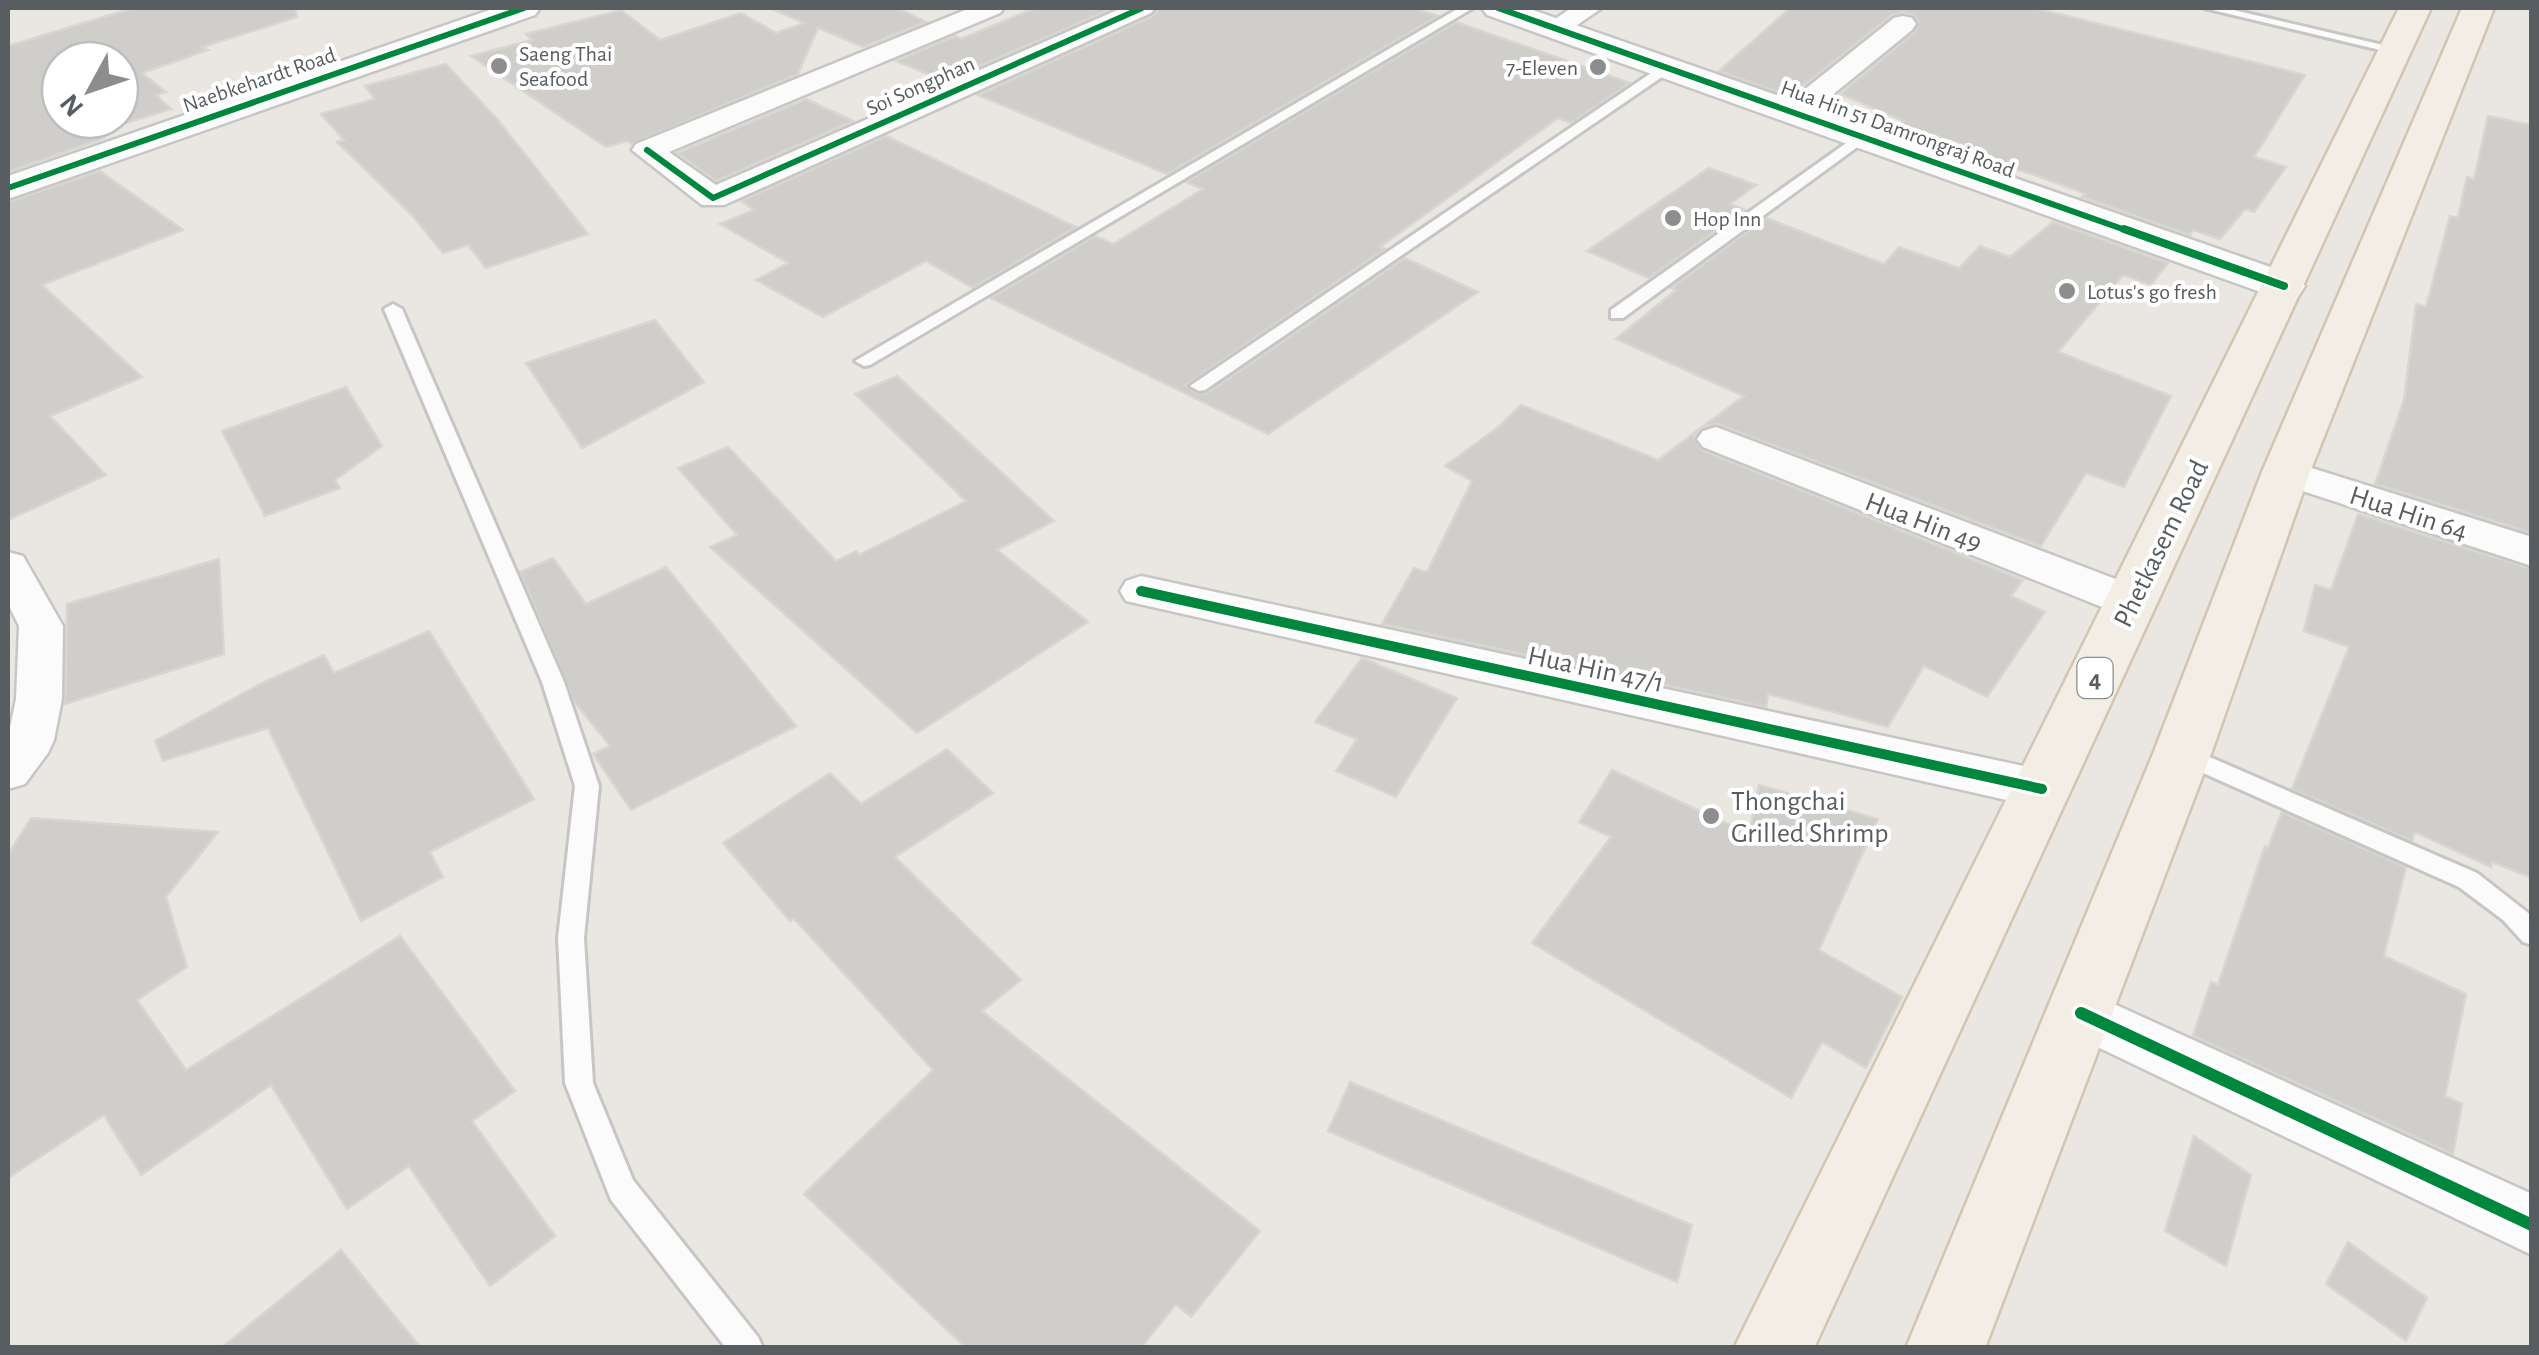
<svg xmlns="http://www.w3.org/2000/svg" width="2539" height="1355" font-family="'Alegreya Sans',sans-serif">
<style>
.building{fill:#d0cecb;stroke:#d9d6d2;stroke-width:2.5;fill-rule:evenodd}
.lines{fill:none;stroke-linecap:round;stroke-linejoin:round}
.service-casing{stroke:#c6c6c5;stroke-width:6}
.minor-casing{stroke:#c6c6c5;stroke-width:5}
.tertiary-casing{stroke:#c6c6c5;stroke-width:5}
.primary-casing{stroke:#d3c5af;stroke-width:5}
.service{fill:#fcfbfb;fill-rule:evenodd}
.minor{fill:#fcfbfb;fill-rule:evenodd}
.tertiary{fill:#fcfbfb;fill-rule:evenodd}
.primary{fill:#f2eee5;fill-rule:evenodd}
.cycleway-far3-casing{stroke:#fff;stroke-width:10}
.cycleway-far2-casing{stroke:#fff;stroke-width:12}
.cycleway-far1-casing{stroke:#fff;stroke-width:16}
.cycleway-casing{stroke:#fff;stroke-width:19}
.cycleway-far3{stroke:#00873e;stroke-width:6}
.cycleway-far2{stroke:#00873e;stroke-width:8}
.cycleway-far1{stroke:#00873e;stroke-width:10}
.cycleway{stroke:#00873e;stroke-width:12}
.poi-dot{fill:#8b8d8f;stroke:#fff;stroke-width:4}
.labels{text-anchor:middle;stroke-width:8;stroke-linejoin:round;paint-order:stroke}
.far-poi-label{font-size:22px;fill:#585d62;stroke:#fff;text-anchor:start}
.far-street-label{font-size:22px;fill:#585d62;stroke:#fff}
.shield{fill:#fff;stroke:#8a8e91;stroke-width:2.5}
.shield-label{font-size:25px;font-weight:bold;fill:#585d62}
.street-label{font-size:28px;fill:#585d62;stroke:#fff}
.poi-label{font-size:28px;fill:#585d62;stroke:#fff;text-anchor:start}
</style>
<rect width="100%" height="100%" fill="#eae7e2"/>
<g class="building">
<path d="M 133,8 L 295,8 L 297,17 L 202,47 L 208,50 L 142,73 L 166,92 L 156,95 L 171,109 L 97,132 L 104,138 L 8,172 L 8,46 ZM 60,60 L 120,60 L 120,120 L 60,120 Z"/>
<path d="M 770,8 L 898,8 L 926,22 L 863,47 L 818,28 L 798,74 L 632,144 L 627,141 L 606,147 L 471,56 L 532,40 L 526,34 L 621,10 L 660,40 L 741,13 L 776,33 L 804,23 Z"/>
<path d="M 1035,8 L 1114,8 L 945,81 L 896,61 L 955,36 L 961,39 Z"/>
<path d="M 1159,8 L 1414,8 L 1438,16 L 1167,174 L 978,95 L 1153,16 Z"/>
<path d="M 1790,8 L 2035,8 L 2305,75 L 2254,157 L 2286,167 L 2254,212 L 2245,209 L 2220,239 L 2193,230 L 2190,235 L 2082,197 L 2086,194 L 2035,175 L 1958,152 L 1964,145 L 1900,125 L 1904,121 L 1840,94 L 1915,32 L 1919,22 L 1913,14 L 1904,12 L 1892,15 L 1807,83 L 1784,94 L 1719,71 Z"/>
<path d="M 1456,22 L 1630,83 L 1571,123 L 1558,118 L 1380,247 L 1385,249 L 1186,385 L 1197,394 L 1207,393 L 1405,258 L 1478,292 L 1268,434 L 991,298 L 1095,236 L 1113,244 L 1203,189 L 1186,182 Z"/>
<path d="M 446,64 L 498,120 L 588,234 L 486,268 L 468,245 L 443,253 L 411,214 L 337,142 L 344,140 L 321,114 L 375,99 L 365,86 Z"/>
<path d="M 806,99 L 853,121 L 716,181 L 677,153 Z"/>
<path d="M 2488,116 L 2532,125 L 2532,533 L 2375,484 L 2404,400 L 2416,304 L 2426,307 L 2450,216 L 2458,218 L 2467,177 L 2474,179 Z"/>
<path d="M 886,136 L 1076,227 L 973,288 L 926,261 L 823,317 L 756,280 L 788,263 L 720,224 L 754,210 L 741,201 Z"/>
<path d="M 1709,168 L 1756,185 L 1730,204 L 1745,210 L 1649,278 L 1587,251 Z"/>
<path d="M 100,171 L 183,230 L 42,285 L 142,377 L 50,416 L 106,475 L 8,520 L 8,202 Z"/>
<path d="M 1766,218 L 1884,264 L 1899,247 L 1959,268 L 1980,246 L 2010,257 L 2053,222 L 2168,263 L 2151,285 L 2123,275 L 2058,352 L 2171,396 L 2124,487 L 2086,473 L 2041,546 L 1717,424 L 1702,427 L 1694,437 L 1702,450 L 2023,580 L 2011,596 L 2045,612 L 1987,697 L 1924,666 L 1888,727 L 1768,694 L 1766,707 L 1382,624 L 1414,568 L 1427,572 L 1472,481 L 1445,466 L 1497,428 L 1521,405 L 1658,460 L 1744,396 L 1616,339 L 1676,290 L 1671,288 Z"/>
<path d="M 655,320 L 704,382 L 582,448 L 526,363 Z"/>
<path d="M 897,376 L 1054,521 L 997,550 L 1088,622 L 917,733 L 710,547 L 737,535 L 678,468 L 728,447 L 836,561 L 856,551 L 859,555 L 966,501 L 855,394 Z"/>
<path d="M 346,387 L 382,446 L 335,480 L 340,488 L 265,516 L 222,431 Z"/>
<path d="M 2358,514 L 2532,569 L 2532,878 L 2492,862 L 2491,867 L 2415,832 L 2412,841 L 2292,789 L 2349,647 L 2304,631 L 2315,585 L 2331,590 Z"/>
<path d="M 553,558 L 586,604 L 666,567 L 796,726 L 631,810 L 593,754 L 610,746 L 574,701 L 520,572 Z"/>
<path d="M 219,559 L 224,654 L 65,704 L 67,604 Z"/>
<path d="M 429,631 L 534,799 L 430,852 L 443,877 L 361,921 L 268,728 L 163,761 L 155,741 L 266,681 L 324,655 L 334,673 Z"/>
<path d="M 1362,658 L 1457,698 L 1396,797 L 1336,771 L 1357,739 L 1315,722 Z"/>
<path d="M 947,749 L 993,793 L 895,857 L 1021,980 L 982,1011 L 1260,1231 L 1191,1317 L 1176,1304 L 1141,1348 L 966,1348 L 804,1194 L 933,1070 L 794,919 L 790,921 L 723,843 L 830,773 L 861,804 Z"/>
<path d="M 1612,770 L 1749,834 L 1759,785 L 1878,819 L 1819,950 L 1902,997 L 1866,1068 L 1822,1042 L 1791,1098 L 1532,943 L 1611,837 L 1579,822 Z"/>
<path d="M 2282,812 L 2406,867 L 2384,956 L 2466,994 L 2445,1096 L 2462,1104 L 2453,1154 L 2193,1036 L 2211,982 L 2218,985 L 2265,846 L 2268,848 Z"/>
<path d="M 31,818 L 218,832 L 166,897 L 187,967 L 137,1000 L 186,1070 L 400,936 L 515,1091 L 472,1121 L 555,1236 L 490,1286 L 409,1166 L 347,1209 L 271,1085 L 141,1175 L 104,1115 L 8,1178 L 8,855 Z"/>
<path d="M 1350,1082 L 1692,1225 L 1677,1282 L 1328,1131 Z"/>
<path d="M 2194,1136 L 2251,1175 L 2226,1266 L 2165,1231 Z"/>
<path d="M 2348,1242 L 2427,1298 L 2406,1341 L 2326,1284 Z"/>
<path d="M 341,1250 L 421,1348 L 221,1348 Z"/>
</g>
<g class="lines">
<g class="service-casing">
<g id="service">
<path d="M 1459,8 L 1473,8 L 870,365 L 864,366 L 855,361 Z"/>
<path d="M 2204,8 L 2225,8 L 2404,50 L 2397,54 Z"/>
<path d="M 1663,65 L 1675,68 L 1205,390 L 1199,391 L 1190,386 Z"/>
<path d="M 1859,134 L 1871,137 L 1623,318 L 1611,318 L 1611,310 Z"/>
<path d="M 393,304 L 402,309 L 564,682 L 599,786 L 584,938 L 593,1083 L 633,1180 L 758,1337 L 763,1348 L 726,1348 L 611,1200 L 565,1083 L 558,938 L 575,786 L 542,682 L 384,309 Z"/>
<path d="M 2182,745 L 2477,873 L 2532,916 L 2532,945 L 2523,942 L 2503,920 L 2459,887 L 2174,760 L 2170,754 L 2174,748 Z"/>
</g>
</g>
<g class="minor-casing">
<g id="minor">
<path d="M 970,8 L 1004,8 L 1000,13 L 669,152 L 716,185 L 1122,8 L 1155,8 L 1151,13 L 724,205 L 702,205 L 632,150 L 636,144 Z"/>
<path d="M 1571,8 L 1602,8 L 1564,34 L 1546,34 L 1542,28 Z"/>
<path d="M 1903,16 L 1912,18 L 1916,24 L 1912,30 L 1804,118 L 1784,118 L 1780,112 L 1784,106 L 1894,18 Z"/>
<path d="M 1716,427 L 2147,591 L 2153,602 L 2147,613 L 2132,617 L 2117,613 L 1703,447 L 1697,439 L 1703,431 Z"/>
<path d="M 2286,460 L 2532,537 L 2532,566 L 2272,481 L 2266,472 L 2272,463 Z"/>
<path d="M 8,552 L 23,556 L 63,626 L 62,699 L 54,740 L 48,753 L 25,784 L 8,789 L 8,737 L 16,699 L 19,626 L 8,604 Z"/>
<path d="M 1141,576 L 2042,770 L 2059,776 L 2066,789 L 2059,802 L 2042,808 L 1126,601 L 1120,591 L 1126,581 Z"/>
<path d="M 2081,989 L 2532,1194 L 2532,1255 L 2062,1030 L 2054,1013 L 2062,996 Z"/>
</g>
</g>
<g class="tertiary-casing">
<g id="tertiary">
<path d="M 495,8 L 540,8 L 535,15 L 8,199 L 8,176 Z"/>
<path d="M 1482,8 L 1527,8 L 2299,277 L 2305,286 L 2299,295 L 2284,298 L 2269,295 L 1487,15 Z"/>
</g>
</g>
<g class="primary-casing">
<g id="primary">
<path d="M 2399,8 L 2431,8 L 1814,1348 L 1734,1348 Z"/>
<path d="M 2462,8 L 2494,8 L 2310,472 L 2211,754 L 1985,1348 L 1906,1348 L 2153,754 L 2262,472 Z"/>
</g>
</g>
<use href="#service" class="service"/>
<use href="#minor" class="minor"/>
<use href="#tertiary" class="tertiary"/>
<use href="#primary" class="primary"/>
<g class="cycleway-far3-casing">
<g id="cycleway-far3">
<path d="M 1498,8 L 2131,232"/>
<path d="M 647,150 L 713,198 L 1142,8"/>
<path d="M 8,188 L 524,8"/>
</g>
</g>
<g class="cycleway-far2-casing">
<path id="cycleway-far2" d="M 2124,229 L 2284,286"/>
</g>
<g class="cycleway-far1-casing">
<path id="cycleway-far1" d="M 1141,591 L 2042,789"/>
</g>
<g class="cycleway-casing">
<path id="cycleway" d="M 2081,1013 L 2532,1225"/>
</g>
<use href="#cycleway-far3" class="cycleway-far3"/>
<use href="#cycleway-far2" class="cycleway-far2"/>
<use href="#cycleway-far1" class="cycleway-far1"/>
<use href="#cycleway" class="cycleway"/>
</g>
<g class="poi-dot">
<circle cx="499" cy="66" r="10"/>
<circle cx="1598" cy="67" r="10"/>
<circle cx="1673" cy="218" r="10"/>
<circle cx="2067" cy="291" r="10"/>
<circle cx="1711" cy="816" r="10"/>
</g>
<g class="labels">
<g class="far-poi-label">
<text x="519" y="61">Saeng Thai<tspan x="519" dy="25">Seafood</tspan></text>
<text x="1578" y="75" text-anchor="end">7-Eleven</text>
<text x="1693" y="226">Hop Inn</text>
<text x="2087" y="299">Lotus's go fresh</text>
</g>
<g class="far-street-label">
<text transform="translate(259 79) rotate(-19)" y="8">Naebkehardt Road</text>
<text transform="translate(920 85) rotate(-24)" y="8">Soi Songphan</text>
<text transform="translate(1898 128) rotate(20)" y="8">Hua Hin 51 Damrongraj Road</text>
</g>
<rect class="shield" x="2077.5" y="658" width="35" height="40" rx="8"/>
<g class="shield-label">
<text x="2095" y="687">4</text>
</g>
<g class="street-label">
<text transform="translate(2409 512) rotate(18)" y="10">Hua Hin 64</text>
<text transform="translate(1924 521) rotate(21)" y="10">Hua Hin 49</text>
<text transform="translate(2160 543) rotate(-64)" y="10">Phetkasem Road</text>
<text transform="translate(1596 668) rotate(12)" y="10">Hua Hin 47/1</text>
</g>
<g class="poi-label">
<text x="1731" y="810">Thongchai<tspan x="1731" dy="32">Grilled Shrimp</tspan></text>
</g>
</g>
<rect width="2539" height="1355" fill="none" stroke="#585d62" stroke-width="20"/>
<g transform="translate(90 90) rotate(230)"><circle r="48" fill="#ffffff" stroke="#bcbec0" stroke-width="2.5"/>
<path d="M0-8L18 38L0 25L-18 38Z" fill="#8b8d8f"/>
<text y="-15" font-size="28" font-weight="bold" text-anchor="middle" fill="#585d62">N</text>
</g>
</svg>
